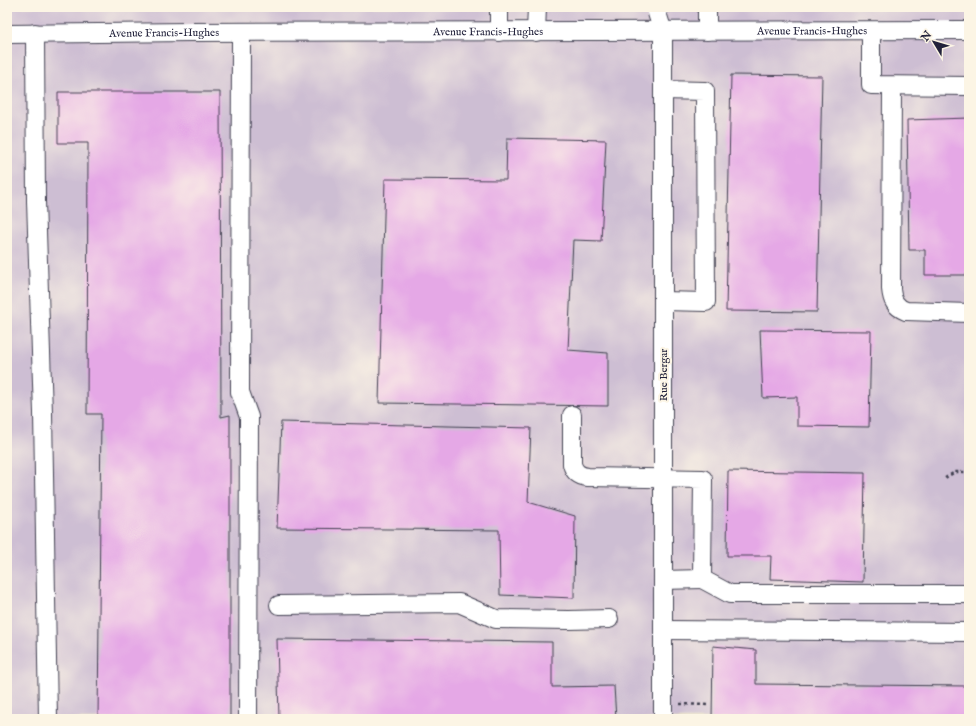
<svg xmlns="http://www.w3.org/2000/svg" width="976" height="726" font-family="'IM FELL English',serif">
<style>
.industrial{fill:#cdbed3}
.building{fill:#e5a8e6}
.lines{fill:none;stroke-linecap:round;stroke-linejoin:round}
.minor-casing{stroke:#403f50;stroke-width:20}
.path{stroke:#403f50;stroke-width:2.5;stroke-dasharray:3 3;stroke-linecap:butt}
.minor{stroke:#fff;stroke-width:18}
.labels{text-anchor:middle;stroke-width:4;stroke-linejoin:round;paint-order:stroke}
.street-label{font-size:11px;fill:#22223b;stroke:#fcf5e5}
</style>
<rect width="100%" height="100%" fill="#fcf5e5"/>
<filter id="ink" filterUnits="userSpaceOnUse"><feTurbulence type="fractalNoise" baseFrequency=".025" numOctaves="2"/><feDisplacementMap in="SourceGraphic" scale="8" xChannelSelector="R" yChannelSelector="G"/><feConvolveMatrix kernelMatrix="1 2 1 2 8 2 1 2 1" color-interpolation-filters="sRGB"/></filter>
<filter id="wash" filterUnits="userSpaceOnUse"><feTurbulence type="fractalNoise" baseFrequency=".012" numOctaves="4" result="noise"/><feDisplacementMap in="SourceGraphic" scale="16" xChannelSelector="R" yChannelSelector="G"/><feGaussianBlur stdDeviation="0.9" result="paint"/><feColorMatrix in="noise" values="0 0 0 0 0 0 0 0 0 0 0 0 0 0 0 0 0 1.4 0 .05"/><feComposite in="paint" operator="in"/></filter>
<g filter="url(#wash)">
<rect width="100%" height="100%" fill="#ede6c8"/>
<rect class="industrial" x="7" y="7" width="962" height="712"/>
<g id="blocks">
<g class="building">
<path d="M 731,75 L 822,76 L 817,312 L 726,311 Z"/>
<path d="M 58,92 L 220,92 L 221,417 L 230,415 L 230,719 L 98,719 L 101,414 L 87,414 L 88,143 L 58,143 Z"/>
<path d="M 969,118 L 969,275 L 925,275 L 925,250 L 909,250 L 907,120 Z"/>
<path d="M 507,138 L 606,140 L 601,241 L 573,240 L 568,350 L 608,353 L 608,406 L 379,403 L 385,179 L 506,180 Z"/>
<path d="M 760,330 L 871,331 L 869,427 L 797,426 L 797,397 L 763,398 Z"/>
<path d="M 281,422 L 531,428 L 528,502 L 575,516 L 574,598 L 500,595 L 499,530 L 277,528 Z"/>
<path d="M 728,471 L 865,473 L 863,582 L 770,579 L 771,556 L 727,556 Z"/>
<path d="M 277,639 L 552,642 L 552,687 L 614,686 L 616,719 L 279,719 Z"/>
<path d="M 713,646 L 756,650 L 756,684 L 969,686 L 969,719 L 712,719 Z"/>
</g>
</g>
</g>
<g filter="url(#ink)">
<use href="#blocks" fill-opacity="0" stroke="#403f50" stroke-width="1"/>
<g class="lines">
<g class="minor-casing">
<g id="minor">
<path d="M 499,7 L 499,32"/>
<path d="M 657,7 L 657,13 L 663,32 L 663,719"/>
<path d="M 707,31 L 707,7"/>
<path d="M 871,31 L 871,85 L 969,86"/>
<path d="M 536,32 L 537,7"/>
<path d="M 35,33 L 36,201 L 43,413 L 48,719"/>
<path d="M 241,33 L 240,392 L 249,417 L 248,719"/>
<path id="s1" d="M 7,34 L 190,32 L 969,30"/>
<path d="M 892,86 L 891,289 C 892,300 895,307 906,311 L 969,313"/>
<path d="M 663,90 L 705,91 L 706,302 L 663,301"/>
<path d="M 572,415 L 572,464 C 574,472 579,476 588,477 L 703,479 L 702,579 L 663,580"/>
<path d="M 702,579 L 730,594 L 969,594"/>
<path d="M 279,605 L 459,603 L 496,619 L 569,620 L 609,619"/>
<path d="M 663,630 L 969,632"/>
</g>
</g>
<g class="path">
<path d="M 945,478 L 955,472 L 969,472"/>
<path d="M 680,704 L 708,705"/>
</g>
<use href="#minor" class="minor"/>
</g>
</g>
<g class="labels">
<g class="street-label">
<text dy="4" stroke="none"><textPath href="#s1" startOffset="805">Avenue Francis-Hughes</textPath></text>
<text dy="4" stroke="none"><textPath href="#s1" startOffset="481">Avenue Francis-Hughes</textPath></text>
<text dy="4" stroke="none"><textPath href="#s1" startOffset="157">Avenue Francis-Hughes</textPath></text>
<text transform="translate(663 375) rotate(-90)" y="4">Rue Bergar</text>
</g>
</g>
<rect width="976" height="726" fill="none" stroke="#fcf5e5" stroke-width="24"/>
<g transform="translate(934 42) rotate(308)" stroke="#fcf5e5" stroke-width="3" paint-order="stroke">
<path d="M0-3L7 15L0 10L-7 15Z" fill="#22223b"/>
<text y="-6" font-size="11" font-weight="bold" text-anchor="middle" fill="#22223b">N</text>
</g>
</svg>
